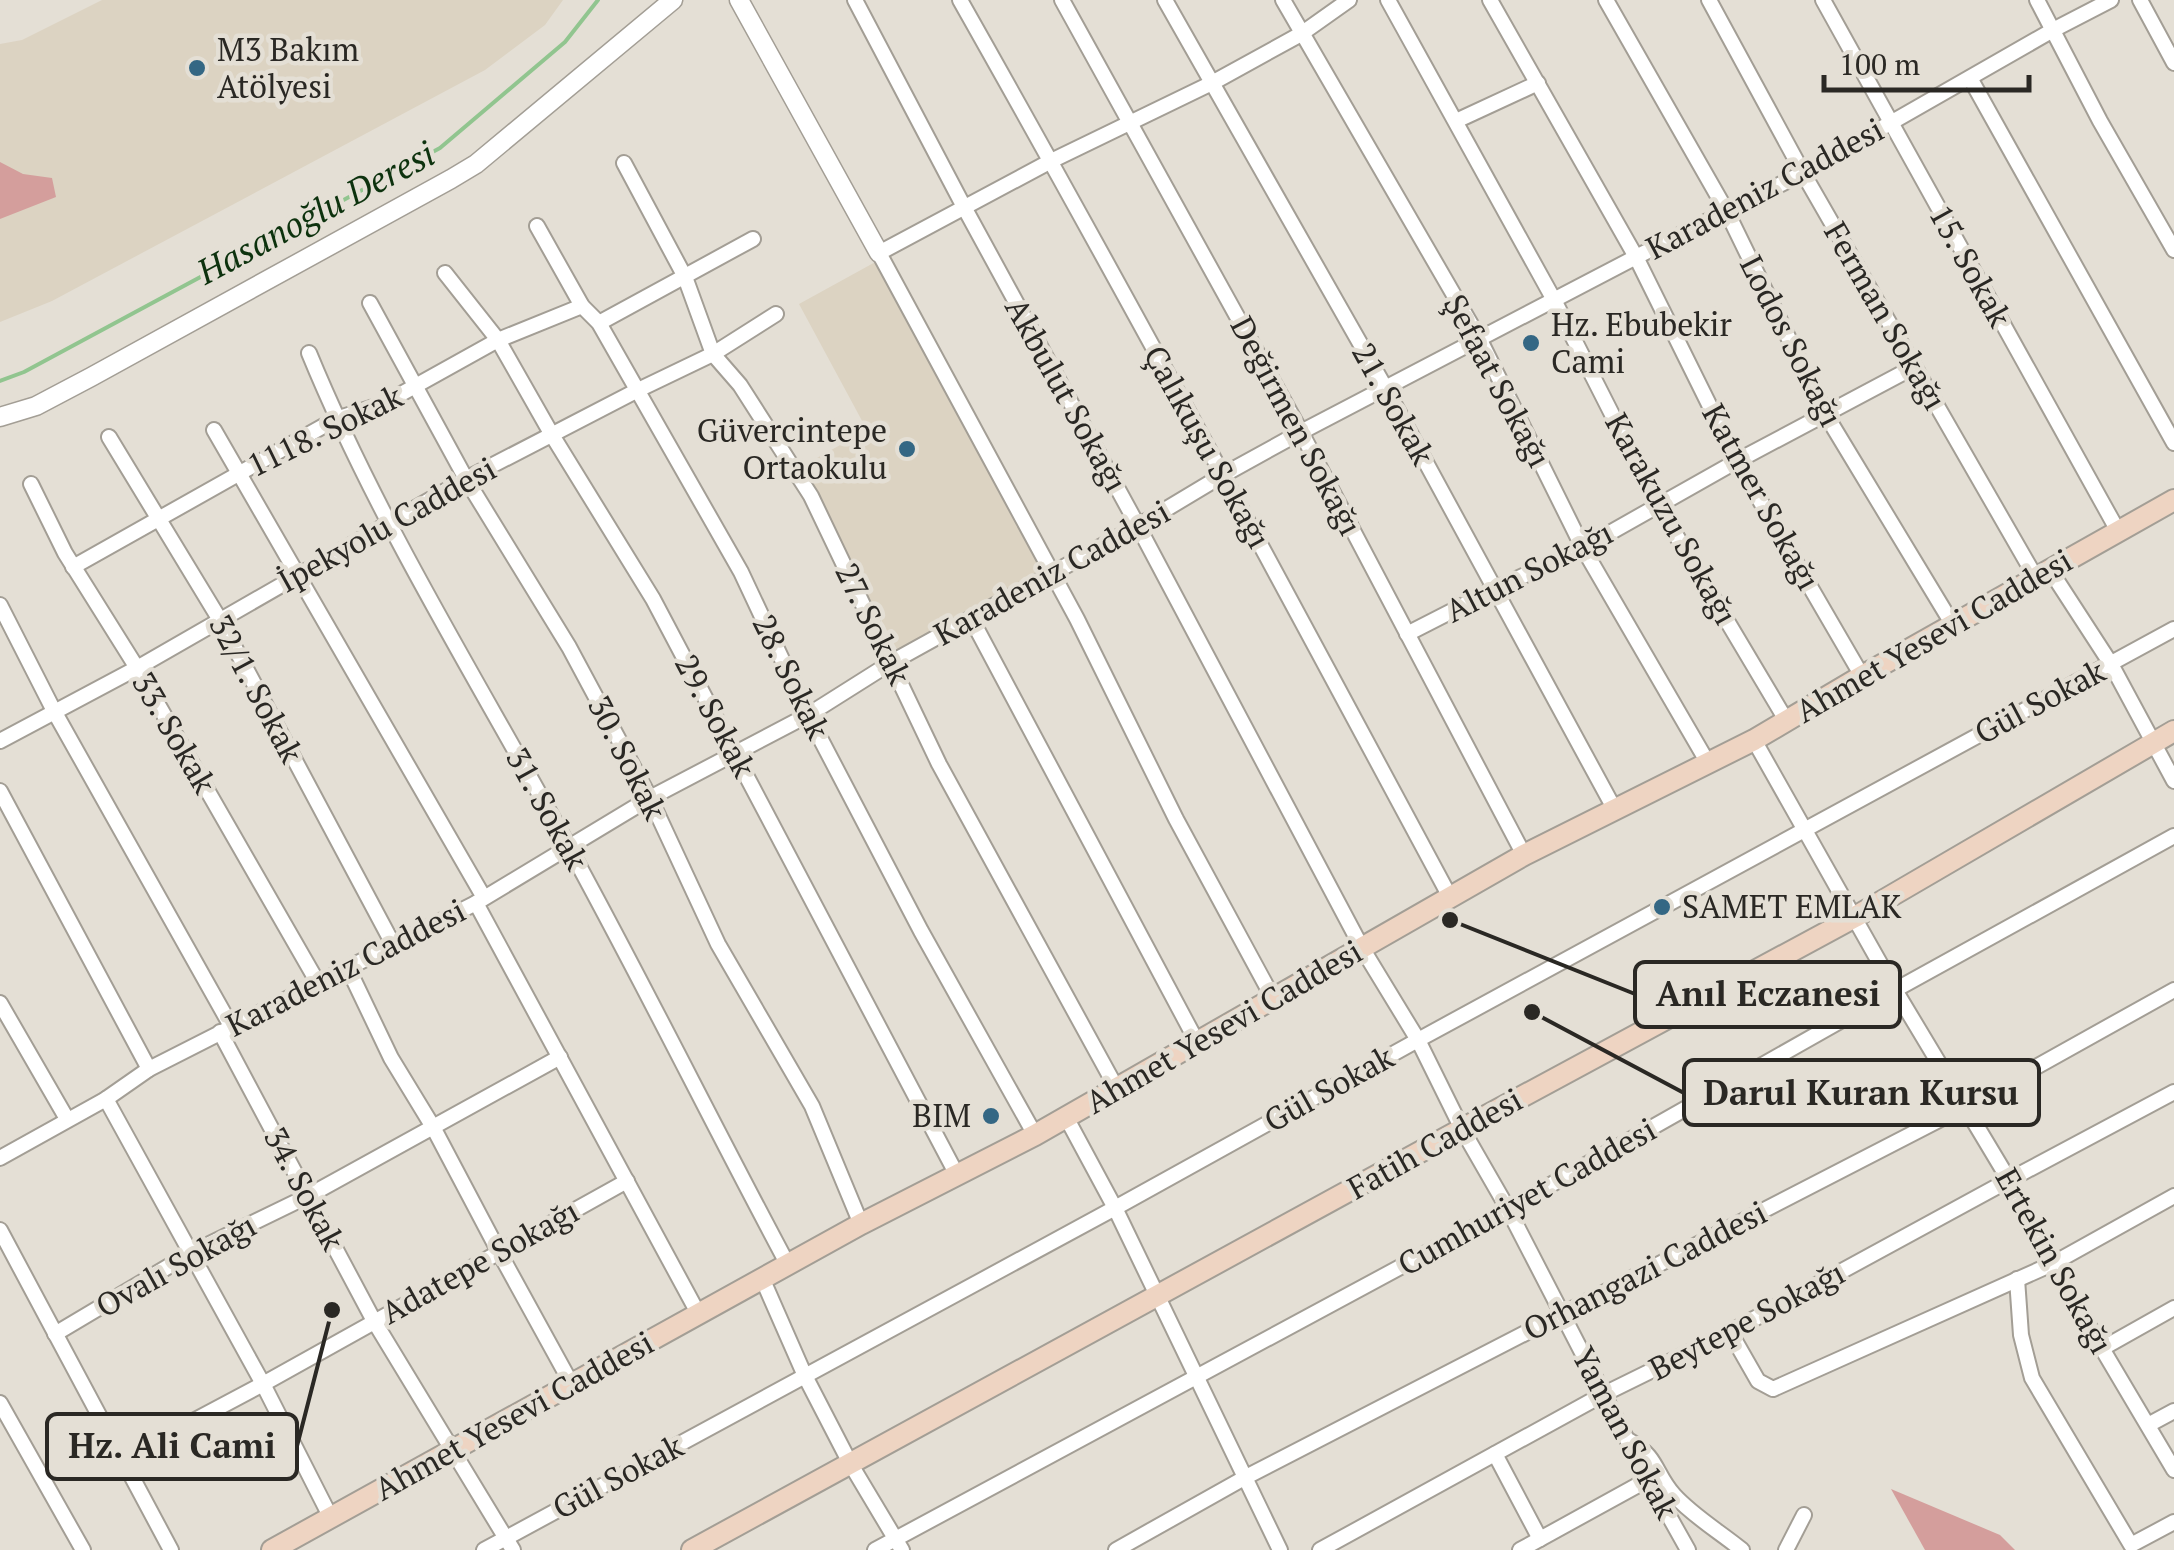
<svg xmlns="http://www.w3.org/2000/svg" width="2174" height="1550" font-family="'PT Serif',serif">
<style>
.built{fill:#dcd3c2}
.green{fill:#d49e9c}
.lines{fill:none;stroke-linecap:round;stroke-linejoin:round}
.stream{stroke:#91c58f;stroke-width:4}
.minor-casing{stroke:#a39e95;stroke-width:18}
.tertiary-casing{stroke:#a39e95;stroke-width:21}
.secondary-casing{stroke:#a39e95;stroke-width:24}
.minor{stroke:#fff;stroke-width:14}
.tertiary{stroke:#fff;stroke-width:18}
.secondary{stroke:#eed4c2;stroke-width:20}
.poi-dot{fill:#346784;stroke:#e4dfd5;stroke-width:4}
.labels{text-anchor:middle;stroke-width:9;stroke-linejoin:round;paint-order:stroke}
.poi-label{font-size:32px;fill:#2a2824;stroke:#e4dfd5;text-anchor:start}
.street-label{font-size:32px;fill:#2a2824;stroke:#e4dfd5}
.water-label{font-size:35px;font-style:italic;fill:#0d320e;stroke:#e4dfd5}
.leader{fill:none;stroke:#2a2824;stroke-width:4}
.callout-dot{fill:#2a2824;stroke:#e4dfd5;stroke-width:4}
.callout{fill:#e4dfd5;stroke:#2a2824;stroke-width:4}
.callout-label{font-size:35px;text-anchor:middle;font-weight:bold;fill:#2a2824}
</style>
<rect width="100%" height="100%" fill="#e4dfd5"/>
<g class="built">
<path d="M 102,0 L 563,0 L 545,25 L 485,70 L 52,301 L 0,322 L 0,44 L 22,40 Z"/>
<path d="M 879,260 L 1047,571 L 898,651 L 799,468 L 867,430 L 799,304 Z"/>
</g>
<g class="green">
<path d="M 0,162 L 23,174 L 52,178 L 56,197 L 0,219 Z"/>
<path d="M 1891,1489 L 2000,1535 L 2015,1550 L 1925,1550 Z"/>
</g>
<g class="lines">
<path class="stream" d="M 0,381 L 24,372 L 440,148 L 565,42 L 598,0"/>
<g class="minor-casing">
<g id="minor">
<path d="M 855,0 L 964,207 L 1138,526 L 1362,948 L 1418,1040 L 1462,1129 L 1508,1209 L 1637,1459 L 1688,1550"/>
<path d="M 960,0 C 1128,297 1289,597 1450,897"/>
<path d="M 1062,0 L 1301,432 L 1524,855"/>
<path d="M 1165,0 L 1386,389 L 1615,810"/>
<path d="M 1283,0 L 1480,340 L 1583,548 L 1708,763"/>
<path d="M 1388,0 L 1554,300 L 1658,505 L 1786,720"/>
<path d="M 1490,0 L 1636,257 L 1737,461 L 1862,676"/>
<path d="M 1606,0 L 1727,212 L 1826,415 L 1953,625"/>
<path d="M 1709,0 L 1803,173 L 2036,578"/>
<path d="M 1823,0 L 2118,531"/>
<path d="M 2037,0 L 2100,121 L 2174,250"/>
<path d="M 2140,0 L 2174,63"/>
<path d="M 1970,78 L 2174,443"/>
<path d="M 1456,121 L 1538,83"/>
<path d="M 624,163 L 685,277 L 713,354 L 740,385 L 811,496 L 939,764 L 1117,1089"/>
<path d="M 537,226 L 582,306 L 599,323 L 741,572 L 808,715 L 921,931 L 1035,1135"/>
<path d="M 445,273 L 498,340 L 552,435 L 653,599 L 957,1175"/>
<path d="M 370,303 L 466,479 L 569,647 L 650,798 L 718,944 L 812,1106 L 861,1224"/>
<path d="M 599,323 L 753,239"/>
<path d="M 309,353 C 379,523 478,681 566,842 C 643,982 713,1125 788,1265"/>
<path d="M 214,430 L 483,896"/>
<path d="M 109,437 L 220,620 L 394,946"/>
<path d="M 31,484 L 65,553 L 137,668 L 318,983"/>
<path d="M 73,567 L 336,419 L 383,404 L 498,340 L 582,306"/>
<path d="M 2050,570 L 2111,664 L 2174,781"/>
<path d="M 0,605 L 54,711 L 231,1026"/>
<path d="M 972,620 L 1197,1042"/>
<path d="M 1407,634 L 1495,589 L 1583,548 L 1737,461 L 1914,367"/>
<path d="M 1754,740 L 1895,990 L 2009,1180 L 2052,1264 L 2174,1470"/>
<path d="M 0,741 L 137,668 L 466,479 L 636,391 L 713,354 L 776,314"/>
<path d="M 0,791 L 149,1069"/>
<path d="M 476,903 L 698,1313"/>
<path d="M 348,968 L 391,1058 L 433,1127 L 499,1252 L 571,1383"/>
<path d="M 1274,1000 L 1176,819 L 1077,619 L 879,253 L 1051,161 L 1212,83 L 1301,34 L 1349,0"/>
<path d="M 0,1003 L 67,1119"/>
<path d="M 220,1032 L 374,1321 L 513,1550"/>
<path d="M 106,1099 L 263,1384 L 331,1518"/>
<path d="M 1066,1117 L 1115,1208 L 1280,1550"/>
<path d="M 0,1158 L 106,1099 L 149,1069 L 476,903 L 650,798 L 808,715 L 892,662 L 1138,526 L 1223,475 L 1301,432 L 1636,257 L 1803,173 L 2053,30 L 2111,0"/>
<path d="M 0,1230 L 171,1550"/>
<path d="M 762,1278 L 805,1376 L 850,1463 L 902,1550"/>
<path d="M 2017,1279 L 2021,1335 L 2032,1378 L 2131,1545 L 2174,1522"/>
<path d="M 1730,1332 L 1758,1381 L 1773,1389 L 2052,1264 L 2174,1196"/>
<path d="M 55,1334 L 191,1253 L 308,1196 L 560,1057"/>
<path d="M 2103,1348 L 2174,1308"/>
<path d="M 0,1403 L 83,1550"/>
<path d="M 2148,1425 L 2174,1411"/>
<path d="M 1630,1441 C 1658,1457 1655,1474 1674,1495 C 1693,1516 1720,1532 1742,1550"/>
<path d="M 1495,1454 L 1540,1539"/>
<path d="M 122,1459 L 263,1384 L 627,1181"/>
<path d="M 484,1550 L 1115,1208 L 1418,1040 L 2174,629"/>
<path d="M 875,1550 L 1508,1209 L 1895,990 L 2174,836"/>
<path d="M 1116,1550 L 1246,1477 L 1966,1106 L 2174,990"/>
<path d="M 1320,1550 L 1604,1394 L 1730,1332 L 2009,1180 L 2174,1092"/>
<path d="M 1520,1550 L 1649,1479"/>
<path d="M 1786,1550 L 1804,1515"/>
</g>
</g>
<g class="tertiary-casing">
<g id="tertiary">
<path d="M 739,0 L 879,253"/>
<path d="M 0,417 L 36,406 L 91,377 L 451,179 L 476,164 L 673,0"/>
</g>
</g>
<g class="secondary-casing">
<g id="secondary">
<path d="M 272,1550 L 861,1224 L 1035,1135 L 1524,855 L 1754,740 L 1862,676 L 2174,500"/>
<path d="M 692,1550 L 1462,1129 L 1855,917 L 2174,731"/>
</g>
</g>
<use href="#minor" class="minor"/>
<use href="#tertiary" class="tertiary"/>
<use href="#secondary" class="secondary"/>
</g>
<g class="poi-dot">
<circle cx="197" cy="68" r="10"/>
<circle cx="1531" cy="343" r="10"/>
<circle cx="907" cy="449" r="10"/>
<circle cx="1662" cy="907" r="10"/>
<circle cx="991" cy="1116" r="10"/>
</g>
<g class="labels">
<g class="poi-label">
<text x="217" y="61">M3 Bakım<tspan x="217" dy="37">Atölyesi</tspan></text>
<text x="1551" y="336">Hz. Ebubekir<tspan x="1551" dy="37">Cami</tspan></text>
<text x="887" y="442" text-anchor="end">Güvercintepe<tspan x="887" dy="37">Ortaokulu</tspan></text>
<text x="1682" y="918">SAMET EMLAK</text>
<text x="971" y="1127" text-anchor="end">BIM</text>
</g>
<g class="street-label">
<text transform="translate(1765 189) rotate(-28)" y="11">Karadeniz Caddesi</text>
<text transform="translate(1970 266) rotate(61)" y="11">15. Sokak</text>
<text transform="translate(1885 316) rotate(60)" y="11">Ferman Sokağı</text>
<text transform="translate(1791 341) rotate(63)" y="11">Lodos Sokağı</text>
<text transform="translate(1497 381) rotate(62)" y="11">Şefaat Sokağı</text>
<text transform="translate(1066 395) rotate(61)" y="11">Akbulut Sokağı</text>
<text transform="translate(1393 404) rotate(61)" y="11">21. Sokak</text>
<text transform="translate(1296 426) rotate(62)" y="11">Değirmen Sokağı</text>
<text transform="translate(325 431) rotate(-26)" y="11">1118. Sokak</text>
<text transform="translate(1207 447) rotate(61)" y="11">Çalıkuşu Sokağı</text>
<text transform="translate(1761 497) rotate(61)" y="11">Katmer Sokağı</text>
<text transform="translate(1671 519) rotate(61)" y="11">Karakuzu Sokağı</text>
<text transform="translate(387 525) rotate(-29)" y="11">İpekyolu Caddesi</text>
<text transform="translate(1529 572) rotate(-27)" y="11">Altun Sokağı</text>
<text transform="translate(1052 573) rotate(-29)" y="11">Karadeniz Caddesi</text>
<text transform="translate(873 624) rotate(64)" y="11">27. Sokak</text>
<text transform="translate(1934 636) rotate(-30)" y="11">Ahmet Yesevi Caddesi</text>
<text transform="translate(791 677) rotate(64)" y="11">28. Sokak</text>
<text transform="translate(256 689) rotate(62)" y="11">32/1. Sokak</text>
<text transform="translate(2040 702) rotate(-28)" y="11">Gül Sokak</text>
<text transform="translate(715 716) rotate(62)" y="11">29. Sokak</text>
<text transform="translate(174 733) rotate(60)" y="11">33. Sokak</text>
<text transform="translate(627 758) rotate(63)" y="11">30. Sokak</text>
<text transform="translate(547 809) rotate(61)" y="11">31. Sokak</text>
<text transform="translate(346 968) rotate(-27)" y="11">Karadeniz Caddesi</text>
<text transform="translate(1224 1027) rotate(-30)" y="11">Ahmet Yesevi Caddesi</text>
<text transform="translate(1329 1089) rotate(-29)" y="11">Gül Sokak</text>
<text transform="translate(1435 1144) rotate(-29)" y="11">Fatih Caddesi</text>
<text transform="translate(304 1189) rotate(62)" y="11">34. Sokak</text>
<text transform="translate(1527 1197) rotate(-29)" y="11">Cumhuriyet Caddesi</text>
<text transform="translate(2054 1261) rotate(61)" y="11">Ertekin Sokağı</text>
<text transform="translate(480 1262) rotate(-29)" y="11">Adatepe Sokağı</text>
<text transform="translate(176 1266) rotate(-29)" y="11">Ovalı Sokağı</text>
<text transform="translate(1645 1271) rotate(-27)" y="11">Orhangazi Caddesi</text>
<text transform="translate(1747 1321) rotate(-28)" y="11">Beytepe Sokağı</text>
<text transform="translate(514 1416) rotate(-29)" y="11">Ahmet Yesevi Caddesi</text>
<text transform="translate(1625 1433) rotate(62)" y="11">Yaman Sokak</text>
<text transform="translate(618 1477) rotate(-28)" y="11">Gül Sokak</text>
</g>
<g class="water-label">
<text transform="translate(316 213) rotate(-28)" y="12">Hasanoğlu Deresi</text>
</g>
</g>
<path class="leader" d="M1450 920L1635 994M1532 1012L1684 1093M332 1310L297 1446"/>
<g class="callout-dot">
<circle cx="1450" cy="920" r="10"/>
<circle cx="1532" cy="1012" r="10"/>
<circle cx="332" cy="1310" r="10"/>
</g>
<g class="callout">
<rect x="1635" y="962" width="265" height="65" rx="10"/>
<rect x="1684" y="1060" width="355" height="65" rx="10"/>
<rect x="47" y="1414" width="250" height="65" rx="10"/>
</g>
<g class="callout-label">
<text x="1768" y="1006">Anıl Eczanesi</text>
<text x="1861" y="1105">Darul Kuran Kursu</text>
<text x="172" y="1458">Hz. Ali Cami</text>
</g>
<path d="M1824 75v15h205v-15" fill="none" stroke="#2a2824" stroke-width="5"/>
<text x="1839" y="75" font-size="30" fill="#2a2824" stroke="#e4dfd5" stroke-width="8" paint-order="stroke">100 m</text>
</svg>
